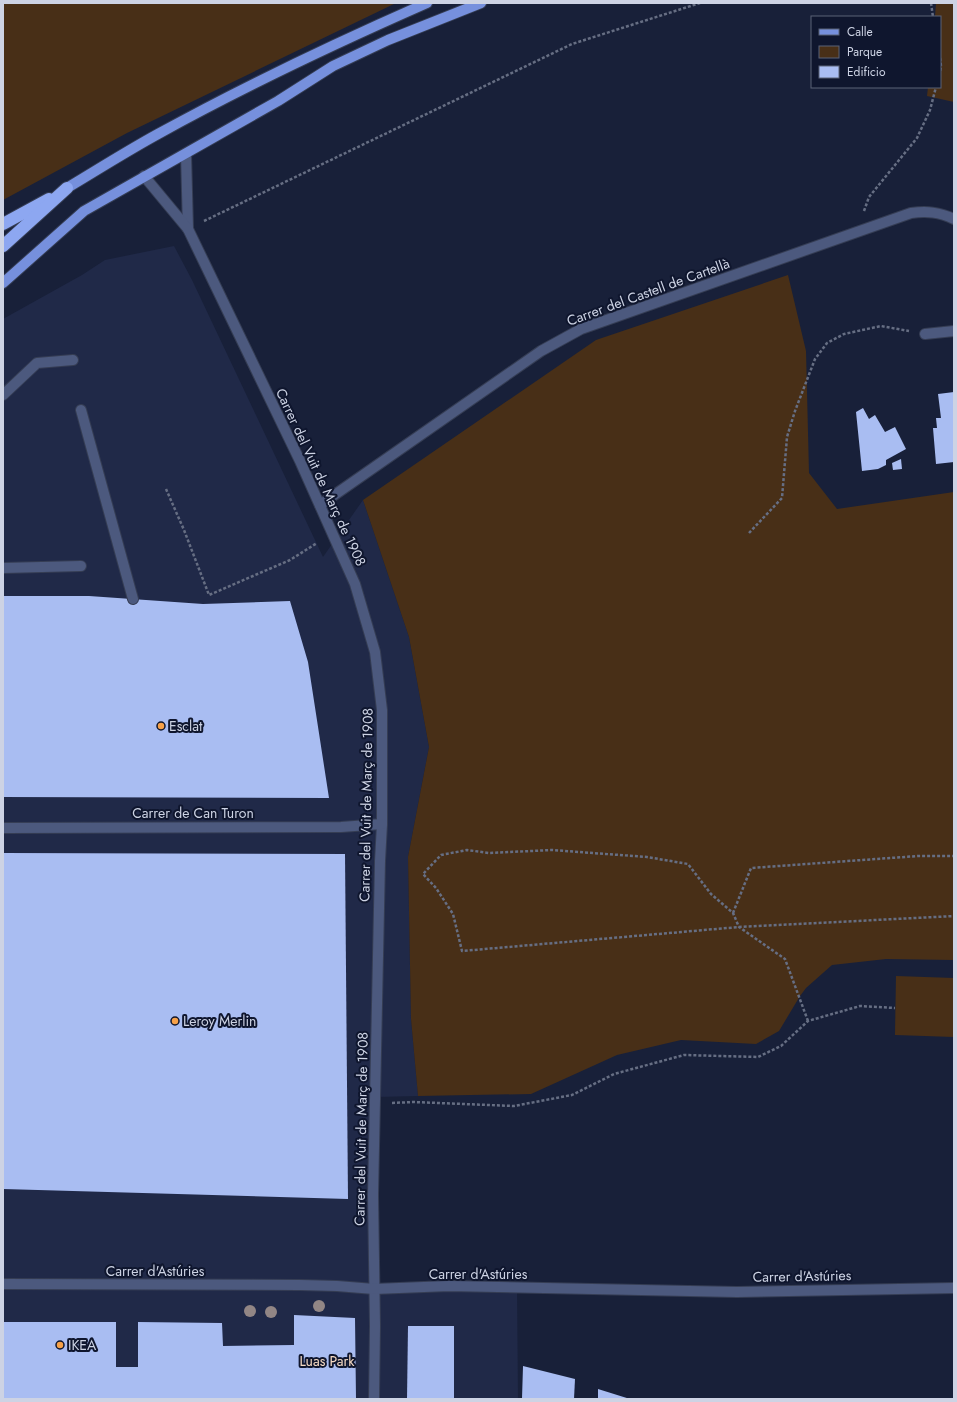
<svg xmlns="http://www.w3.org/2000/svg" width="957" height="1402" font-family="Jost,sans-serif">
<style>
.built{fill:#202948}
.green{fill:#482f17}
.building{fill:#a9bdf2}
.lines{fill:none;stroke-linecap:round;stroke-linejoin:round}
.lane-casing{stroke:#353d54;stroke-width:12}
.street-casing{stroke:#353d54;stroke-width:12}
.primary-casing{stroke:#353d54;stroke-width:12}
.highway-casing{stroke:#353d54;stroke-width:14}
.path{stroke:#666e83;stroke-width:2.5;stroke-dasharray:3 2;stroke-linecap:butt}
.lane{stroke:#4c597e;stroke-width:10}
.street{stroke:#4c597e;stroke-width:10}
.primary{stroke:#7690dd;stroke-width:10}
.highway{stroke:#8da7f1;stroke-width:12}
.tree{fill:#928685}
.poi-dot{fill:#f7a148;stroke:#0f162e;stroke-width:1.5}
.labels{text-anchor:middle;stroke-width:4;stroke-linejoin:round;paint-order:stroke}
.street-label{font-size:14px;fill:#cdd3e4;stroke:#0f162e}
.poi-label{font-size:14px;fill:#cdd3e4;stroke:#0f162e;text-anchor:start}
.park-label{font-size:14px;fill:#f5dac3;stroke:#0f162e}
</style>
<rect width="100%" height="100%" fill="#182039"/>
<path class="built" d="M 174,246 L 192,280 L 323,557 L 363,500 L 409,637 L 429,747 L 408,857 L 411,1019 L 418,1096 L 375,1097 L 373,1284 L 517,1286 L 518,1399 L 3,1399 L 3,319 L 82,275 L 105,260 Z"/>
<g class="green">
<path d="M 3,3 L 396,3 L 127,133 L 3,200 Z"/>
<path d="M 936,3 L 954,3 L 954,102 L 927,96 L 928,87 L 940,87 L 940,17 L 935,17 Z"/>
<path d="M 788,275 L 806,351 L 809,473 L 837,509 L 954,492 L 954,960 L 886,959 L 832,965 L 806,988 L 800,996 L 779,1031 L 756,1044 L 681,1040 L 617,1055 L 531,1094 L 418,1096 L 411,1019 L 408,857 L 429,747 L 409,637 L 363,500 L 596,340 Z"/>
<path d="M 896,976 L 954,978 L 954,1037 L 895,1035 Z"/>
</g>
<g class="building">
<path d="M 954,392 L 954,462 L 936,464 L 933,428 L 937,428 L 936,418 L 941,418 L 938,394 Z"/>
<path d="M 863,408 L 869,419 L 875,415 L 885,432 L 895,427 L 906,449 L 886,460 L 886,465 L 878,469 L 862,471 L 856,412 Z"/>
<path d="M 901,459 L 902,469 L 893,470 L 892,463 Z"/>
<path d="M 3,596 L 89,596 L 203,604 L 290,601 L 308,662 L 329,798 L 3,797 Z"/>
<path d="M 3,853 L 345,854 L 348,1199 L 3,1189 Z"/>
<path d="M 294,1315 L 355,1318 L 356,1399 L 3,1399 L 3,1322 L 116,1322 L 116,1367 L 138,1367 L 138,1322 L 222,1323 L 223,1346 L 294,1345 Z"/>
<path d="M 408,1326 L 454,1326 L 454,1399 L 407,1399 Z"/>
<path d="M 523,1366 L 575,1379 L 574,1399 L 522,1399 Z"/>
<path d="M 598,1389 L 630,1399 L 598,1399 Z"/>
</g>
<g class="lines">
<g class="lane-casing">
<g id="lane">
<path d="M 3,395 L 37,363 L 73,360"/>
<path d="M 81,410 L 133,599"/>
<path d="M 3,568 L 81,566"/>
</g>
</g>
<g class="street-casing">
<g id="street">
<path d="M 186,154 L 188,229"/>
<path d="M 144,176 L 188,229 L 300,461 L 355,584 L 375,652 L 382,710 L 382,824 L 380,861 L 373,1195 L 375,1326 L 374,1399"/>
<path d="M 925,334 L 954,331"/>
<path d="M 320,505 L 541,351 L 581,329 L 911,213 C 927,211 939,212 954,219"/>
<path d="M 3,828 L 341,827 L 382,824"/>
<path d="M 3,1284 L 300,1285 L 337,1286 L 374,1289 L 449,1286 L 737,1292 L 954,1288"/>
</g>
</g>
<g class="primary-casing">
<g id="primary">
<path d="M 67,188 C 97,170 127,151 158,134 C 245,86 336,43 427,3"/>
<path d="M 3,283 L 84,211 L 278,101 L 333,66 L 388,40 L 481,3"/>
</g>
</g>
<g class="highway-casing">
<g id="highway">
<path d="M 3,224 L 49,199"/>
<path d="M 3,246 L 67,188"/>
</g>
</g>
<g class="path">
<path d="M 931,3 L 933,17"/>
<path d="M 940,58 L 941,66 L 940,72"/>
<path d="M 864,211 L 869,197 L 917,138 L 930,110 L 936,87"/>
<path d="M 204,221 L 572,44 L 700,3"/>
<path d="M 166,489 L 184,530 L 209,595 L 290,560 L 317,543"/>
<path d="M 749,533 L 782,498 L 787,437 L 795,411 L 815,359 L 827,343 L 844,334 L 881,326 L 909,331"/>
<path d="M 733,913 L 751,868 L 918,856 L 954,856"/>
<path d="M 808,1021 L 785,959 L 739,927 L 733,913 L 711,894 L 688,864 L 647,857 L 552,850 L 489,853 L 467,850 L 441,855 L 423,874 L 436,888 L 453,914 L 462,951 L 739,927 L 954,916"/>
<path d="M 392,1103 L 413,1102 L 514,1106 L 572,1095 L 614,1074 L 684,1055 L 758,1057 L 781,1046 L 808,1021 L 860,1006 L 895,1008"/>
</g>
<use href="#lane" class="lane"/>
<use href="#street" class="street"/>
<use href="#primary" class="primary"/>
<use href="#highway" class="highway"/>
</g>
<g class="tree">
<circle cx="319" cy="1306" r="6"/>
<circle cx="250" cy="1311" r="6"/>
<circle cx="271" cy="1312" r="6"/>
</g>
<g class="poi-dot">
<circle cx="161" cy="726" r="4"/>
<circle cx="175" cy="1021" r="4"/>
<circle cx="60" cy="1345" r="4"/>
</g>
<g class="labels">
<g class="street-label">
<text transform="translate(648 292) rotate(-20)" y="5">Carrer del Castell de Cartellà</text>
<text transform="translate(321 477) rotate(65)" y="5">Carrer del Vuit de Març de 1908</text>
<text transform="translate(366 805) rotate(-89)" y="5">Carrer del Vuit de Març de 1908</text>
<text x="193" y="818">Carrer de Can Turon</text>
<text transform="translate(361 1129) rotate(-89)" y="5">Carrer del Vuit de Març de 1908</text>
<text x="155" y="1276">Carrer d'Astúries</text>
<text x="478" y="1279">Carrer d'Astúries</text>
<text transform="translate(802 1276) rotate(-1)" y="5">Carrer d'Astúries</text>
</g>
<g class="poi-label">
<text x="169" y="731">Esclat</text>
<text x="183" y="1026">Leroy Merlin</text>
<text x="68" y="1350">IKEA</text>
</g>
<g class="park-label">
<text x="327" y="1366">Luas Park</text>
</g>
</g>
<rect width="957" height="1402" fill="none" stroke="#cdd3e4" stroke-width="8"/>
<rect x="811" y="16" width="130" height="72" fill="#0f162e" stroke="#5b6277"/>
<rect x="819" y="29" width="20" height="6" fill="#7690dd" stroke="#5b6277"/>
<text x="847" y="36" font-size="12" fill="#cdd3e4">Calle</text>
<rect x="819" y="46" width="20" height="12" fill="#482f17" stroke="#5b6277"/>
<text x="847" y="56" font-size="12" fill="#cdd3e4">Parque</text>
<rect x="819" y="66" width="20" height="12" fill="#a9bdf2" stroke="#5b6277"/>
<text x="847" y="76" font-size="12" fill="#cdd3e4">Edificio</text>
</svg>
